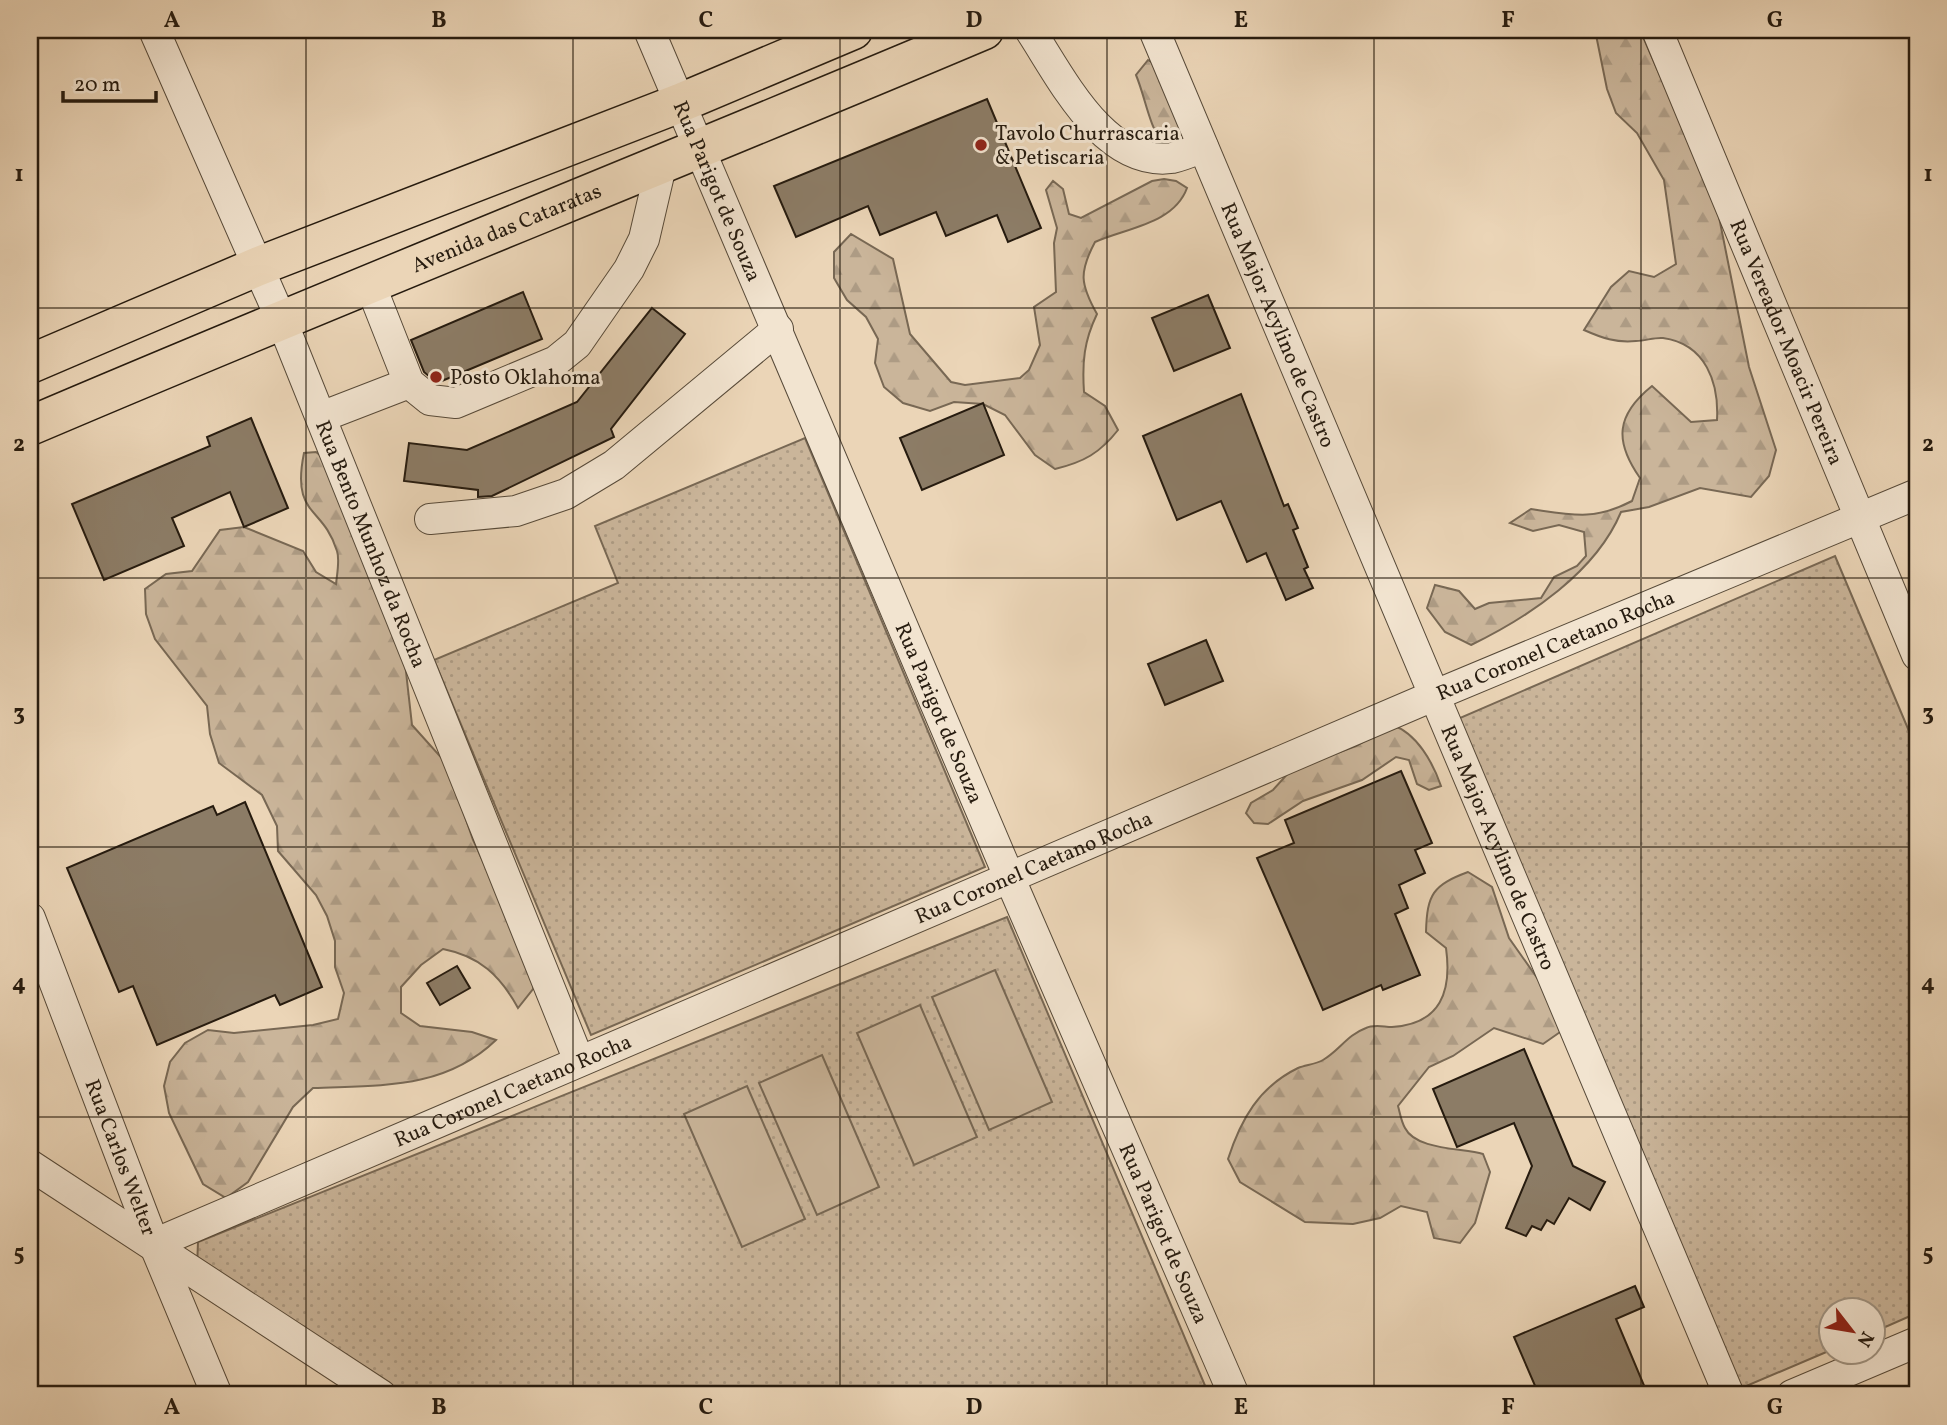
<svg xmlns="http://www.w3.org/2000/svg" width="1947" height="1425" font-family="Vollkorn,serif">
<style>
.grass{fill:url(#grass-dots);stroke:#786854;stroke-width:2}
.forest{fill:url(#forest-firs);stroke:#786854;stroke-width:2}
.garden{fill:#cab59a;stroke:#786854;stroke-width:2}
.building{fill:#8c7c66;stroke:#261b0f;stroke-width:2}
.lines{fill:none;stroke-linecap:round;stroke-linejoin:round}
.minor-casing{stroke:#574a39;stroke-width:32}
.major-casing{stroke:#261b0f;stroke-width:41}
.minor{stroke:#f2e4d0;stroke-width:30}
.major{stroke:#ebd5b7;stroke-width:38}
.grid{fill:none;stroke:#261b0f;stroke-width:2;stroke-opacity:0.55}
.poi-dot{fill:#8f2418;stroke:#f2e4d0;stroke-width:2.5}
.labels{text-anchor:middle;stroke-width:6;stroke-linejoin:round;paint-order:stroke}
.poi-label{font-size:21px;fill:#261b0f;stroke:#f2e4d0;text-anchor:start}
.street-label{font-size:21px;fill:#261b0f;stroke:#f2e4d0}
.neatline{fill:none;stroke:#261b0f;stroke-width:2.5}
.grid-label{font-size:23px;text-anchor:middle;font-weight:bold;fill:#261b0f}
</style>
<defs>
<pattern id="grass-dots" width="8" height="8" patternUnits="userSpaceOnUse" patternTransform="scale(1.75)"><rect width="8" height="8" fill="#cab59a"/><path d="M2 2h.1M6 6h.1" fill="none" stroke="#ad9b84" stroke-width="1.8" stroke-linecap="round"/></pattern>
<pattern id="forest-firs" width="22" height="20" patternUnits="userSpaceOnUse" patternTransform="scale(1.75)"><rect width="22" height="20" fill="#cab59a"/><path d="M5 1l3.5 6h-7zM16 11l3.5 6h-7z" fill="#ad9b84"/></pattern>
</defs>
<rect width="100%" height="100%" fill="#ebd5b7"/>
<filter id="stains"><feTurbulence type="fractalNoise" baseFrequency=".00286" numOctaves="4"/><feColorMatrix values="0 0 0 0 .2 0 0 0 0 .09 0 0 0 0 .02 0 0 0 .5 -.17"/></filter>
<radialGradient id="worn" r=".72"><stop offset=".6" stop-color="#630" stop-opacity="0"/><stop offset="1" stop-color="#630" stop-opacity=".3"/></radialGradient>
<g class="grass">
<path d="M 805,438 L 985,867 L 591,1035 L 434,660 L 618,583 L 595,526 Z"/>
<path d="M 1835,556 L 1917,750 L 1917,1313 L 1874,1332 L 1874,1310 L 1832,1310 L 1831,1350 L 1737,1390 L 1453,721 Z"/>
<path d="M 1007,917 L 1209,1395 L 390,1395 L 197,1268 L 198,1242 Z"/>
</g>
<g class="forest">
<path d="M 1595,30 L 1640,30 L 1716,202 L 1749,367 L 1776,450 L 1769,476 L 1751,497 L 1700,488 L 1649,507 L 1621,512 C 1596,572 1529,617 1471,645 L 1445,632 L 1427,608 L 1435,585 L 1459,591 L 1475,609 L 1489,603 L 1541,598 L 1554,577 L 1577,566 L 1586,556 L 1584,532 L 1559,525 L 1533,531 L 1510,523 L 1531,509 C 1572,515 1594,521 1632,501 L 1640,478 C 1614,441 1616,415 1652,386 L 1691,422 L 1717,420 C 1719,383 1706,344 1663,338 C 1655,337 1645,341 1636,341 C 1616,343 1602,338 1584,330 L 1611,287 L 1629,271 L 1654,277 L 1676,264 L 1664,180 L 1637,133 L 1616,113 L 1607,89 Z"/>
<path d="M 1148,60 L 1154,64 L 1183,136 L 1179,142 L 1164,146 C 1148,124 1146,99 1136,75 Z"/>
<path d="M 1164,179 L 1176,181 L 1187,188 C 1174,224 1126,228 1095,242 C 1079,272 1080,284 1097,314 C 1084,341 1082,362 1084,392 L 1105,406 L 1118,430 C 1100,453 1084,462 1055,469 L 1035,455 L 1005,415 L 983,404 L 954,402 L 930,411 L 903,403 L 884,387 L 875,363 L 878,339 L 866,317 L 847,300 L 834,278 L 834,252 L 851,234 L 893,259 L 910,334 L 951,382 L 965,385 L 1020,378 L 1029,370 L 1040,345 L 1034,307 L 1056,292 L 1054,243 L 1057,228 L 1046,190 L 1053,181 L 1063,189 L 1069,214 L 1081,218 L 1152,181 Z"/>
<path d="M 316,452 L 325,459 L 404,654 L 412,725 L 447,764 L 473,840 L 535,973 L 533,989 L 518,1008 C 500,975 479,956 443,949 L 421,965 L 401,987 L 401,1013 L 420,1026 L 472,1032 L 496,1040 C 444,1090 380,1085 313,1088 L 293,1107 L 248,1182 L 226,1198 L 203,1184 L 169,1113 L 164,1086 L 170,1062 L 185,1043 L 208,1030 L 234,1033 L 313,1025 L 338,1019 L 344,993 L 335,967 L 335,941 L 327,916 L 316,895 L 278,851 L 277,826 L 262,795 L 219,763 L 210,734 L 207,706 L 155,639 L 146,614 L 145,589 L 166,574 L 192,571 L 220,530 L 244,527 L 303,551 L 316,572 L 336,584 C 337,574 340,560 337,551 C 323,505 291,517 304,453 Z"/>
<path d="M 1392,725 C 1417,733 1433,763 1441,786 L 1429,790 L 1417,784 L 1409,760 L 1396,757 L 1362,780 L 1303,801 L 1268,824 L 1254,823 L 1246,813 L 1251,803 L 1273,790 L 1291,770 L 1356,746 Z"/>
<path d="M 1468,872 L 1492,887 L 1509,938 L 1540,982 L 1563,1030 L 1543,1044 L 1494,1028 L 1453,1056 L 1429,1067 L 1398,1106 C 1400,1113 1401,1121 1405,1128 C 1416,1150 1462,1148 1483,1154 L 1490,1172 L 1475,1223 L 1460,1243 L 1434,1238 L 1427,1212 L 1401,1206 L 1380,1218 L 1353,1224 L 1305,1222 L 1240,1182 L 1228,1159 C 1241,1119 1259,1087 1298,1068 C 1306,1065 1316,1064 1323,1060 C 1339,1051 1347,1035 1366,1028 C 1374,1024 1384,1027 1392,1027 C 1441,1024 1452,991 1446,948 L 1426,932 C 1427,894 1433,885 1468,872 Z"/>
</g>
<g class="garden">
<path d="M 995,970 L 1052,1102 L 989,1130 L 932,997 Z"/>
<path d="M 920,1005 L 977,1137 L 914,1165 L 857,1033 Z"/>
<path d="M 822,1055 L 879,1187 L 817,1215 L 759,1083 Z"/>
<path d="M 747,1086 L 805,1219 L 742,1247 L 684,1114 Z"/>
</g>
<g class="building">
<path d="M 987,99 L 1041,228 L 1008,242 L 997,215 L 946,236 L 936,212 L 880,235 L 868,206 L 796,237 L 774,186 Z"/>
<path d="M 523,292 L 542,339 L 437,383 L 424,372 L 411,340 Z"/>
<path d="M 1208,295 L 1230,348 L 1174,371 L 1152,318 Z"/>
<path d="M 652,308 L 685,334 L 611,429 L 614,437 L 492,496 L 478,497 L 478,490 L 404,481 L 409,443 L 467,450 L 577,402 Z"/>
<path d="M 1241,394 L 1284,506 L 1288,504 L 1298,528 L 1293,530 L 1308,567 L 1304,569 L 1313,588 L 1286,600 L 1266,553 L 1247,562 L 1221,501 L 1177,520 L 1143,436 Z"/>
<path d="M 983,403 L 1004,455 L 922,490 L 900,438 Z"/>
<path d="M 251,418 L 288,508 L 244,527 L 230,492 L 172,518 L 184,546 L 104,580 L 72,504 L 210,446 L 207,437 Z"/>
<path d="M 1206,640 L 1223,681 L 1165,705 L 1148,664 Z"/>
<path d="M 1401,771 L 1432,843 L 1415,850 L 1425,873 L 1399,885 L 1408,908 L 1395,914 L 1420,975 L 1383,990 L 1381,985 L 1323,1010 L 1257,858 L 1294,843 L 1285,820 Z"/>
<path d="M 245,802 L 322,987 L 280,1005 L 275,995 L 157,1045 L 133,986 L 119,992 L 67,868 L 213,806 L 217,815 Z"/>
<path d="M 457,966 L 470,988 L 440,1005 L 427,983 Z"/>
<path d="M 1524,1049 L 1573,1166 L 1605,1182 L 1590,1210 L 1569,1198 L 1554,1224 L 1547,1220 L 1541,1230 L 1532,1226 L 1526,1236 L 1506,1228 L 1532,1166 L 1514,1123 L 1457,1147 L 1433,1089 Z"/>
<path d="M 1635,1286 L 1644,1307 L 1616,1319 L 1648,1395 L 1539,1395 L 1514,1337 Z"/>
</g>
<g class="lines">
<g class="minor-casing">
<g id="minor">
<path id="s1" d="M 154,30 L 281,319 L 579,1061"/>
<path id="s2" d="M 649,30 L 1010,879 L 1234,1395"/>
<path d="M 1030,30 C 1061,77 1104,167 1172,158 C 1182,156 1193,151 1203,147"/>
<path id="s3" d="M 1154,30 L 1729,1395"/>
<path id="s4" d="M 1657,30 L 1917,655"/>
<path d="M 370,284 L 409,383 L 430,400 L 456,403 L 556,361 L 577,344 L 629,269 L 644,239 L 661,166"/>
<path d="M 321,417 L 409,383"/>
<path d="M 430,519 L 516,511 L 566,494 L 614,465 L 778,329"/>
<path id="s5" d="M 30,918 L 154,1244 L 217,1395"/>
<path d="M 30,1165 L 381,1395"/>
<path id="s6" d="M 154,1244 L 1433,696 L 1917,494"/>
<path d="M 1792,1395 L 1917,1342"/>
</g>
</g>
<g class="major-casing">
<g id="major">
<path d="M 30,364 L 259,266 L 680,103 L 853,30"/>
<path id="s7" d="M 30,426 C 346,291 667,164 984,30"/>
</g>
</g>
<use href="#minor" class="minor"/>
<use href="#major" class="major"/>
</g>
<path class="grid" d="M 306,30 L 306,1395M 573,30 L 573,1395M 840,30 L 840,1395M 1107,30 L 1107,1395M 1374,30 L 1374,1395M 1641,30 L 1641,1395M 30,308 L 1917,308M 30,578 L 1917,578M 30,847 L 1917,847M 30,1117 L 1917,1117"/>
<g class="poi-dot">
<circle cx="981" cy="145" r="7"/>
<circle cx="436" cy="377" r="7"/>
</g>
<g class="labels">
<g class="poi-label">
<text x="995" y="140">Tavolo Churrascaria<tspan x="995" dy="24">&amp; Petiscaria</tspan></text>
<text x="450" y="384">Posto Oklahoma</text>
</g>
<g class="street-label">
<text dy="7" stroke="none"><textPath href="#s2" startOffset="175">Rua Parigot de Souza</textPath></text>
<text dy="7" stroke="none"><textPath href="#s7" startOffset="516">Avenida das Cataratas</textPath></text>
<text dy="7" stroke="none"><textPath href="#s3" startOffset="320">Rua Major Acylino de Castro</textPath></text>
<text dy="7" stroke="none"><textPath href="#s4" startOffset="338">Rua Vereador Moacir Pereira</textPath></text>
<text dy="7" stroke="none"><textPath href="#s1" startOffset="558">Rua Bento Munhoz da Rocha</textPath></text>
<text dy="7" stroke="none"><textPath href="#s6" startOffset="1524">Rua Coronel Caetano Rocha</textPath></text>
<text dy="7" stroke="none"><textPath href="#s2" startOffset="742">Rua Parigot de Souza</textPath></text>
<text dy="7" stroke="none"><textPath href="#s3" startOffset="887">Rua Major Acylino de Castro</textPath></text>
<text dy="7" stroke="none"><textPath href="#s6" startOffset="957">Rua Coronel Caetano Rocha</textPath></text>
<text dy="7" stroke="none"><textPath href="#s6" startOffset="390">Rua Coronel Caetano Rocha</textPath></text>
<text dy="7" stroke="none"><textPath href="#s5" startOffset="256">Rua Carlos Welter</textPath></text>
<text dy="7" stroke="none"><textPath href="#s2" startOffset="1309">Rua Parigot de Souza</textPath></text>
</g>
</g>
<rect width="1947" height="1425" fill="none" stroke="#ebd5b7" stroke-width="77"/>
<g transform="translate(1852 1331) rotate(121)"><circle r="33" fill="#f2e4d0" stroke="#a09483" stroke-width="2"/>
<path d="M0-5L12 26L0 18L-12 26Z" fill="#8f2418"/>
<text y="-10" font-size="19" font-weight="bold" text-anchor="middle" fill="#261b0f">N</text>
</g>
<path d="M63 91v10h93v-10" fill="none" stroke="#261b0f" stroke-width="3.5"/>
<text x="74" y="91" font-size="21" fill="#261b0f" stroke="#f2e4d0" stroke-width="5" paint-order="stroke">20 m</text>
<rect x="38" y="38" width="1871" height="1348" class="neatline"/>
<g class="grid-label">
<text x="172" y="27">A</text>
<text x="439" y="27">B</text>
<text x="706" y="27">C</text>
<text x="974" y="27">D</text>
<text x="1241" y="27">E</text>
<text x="1508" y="27">F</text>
<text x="1775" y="27">G</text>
<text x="19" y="181">1</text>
<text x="1928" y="181">1</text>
<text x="19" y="451">2</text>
<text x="1928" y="451">2</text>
<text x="19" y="720">3</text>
<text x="1928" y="720">3</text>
<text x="19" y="990">4</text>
<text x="1928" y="990">4</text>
<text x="19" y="1260">5</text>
<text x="1928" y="1260">5</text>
<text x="172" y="1414">A</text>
<text x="439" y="1414">B</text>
<text x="706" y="1414">C</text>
<text x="974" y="1414">D</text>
<text x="1241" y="1414">E</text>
<text x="1508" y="1414">F</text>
<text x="1775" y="1414">G</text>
</g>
<rect width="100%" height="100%" filter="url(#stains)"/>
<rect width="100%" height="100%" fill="url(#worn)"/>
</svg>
